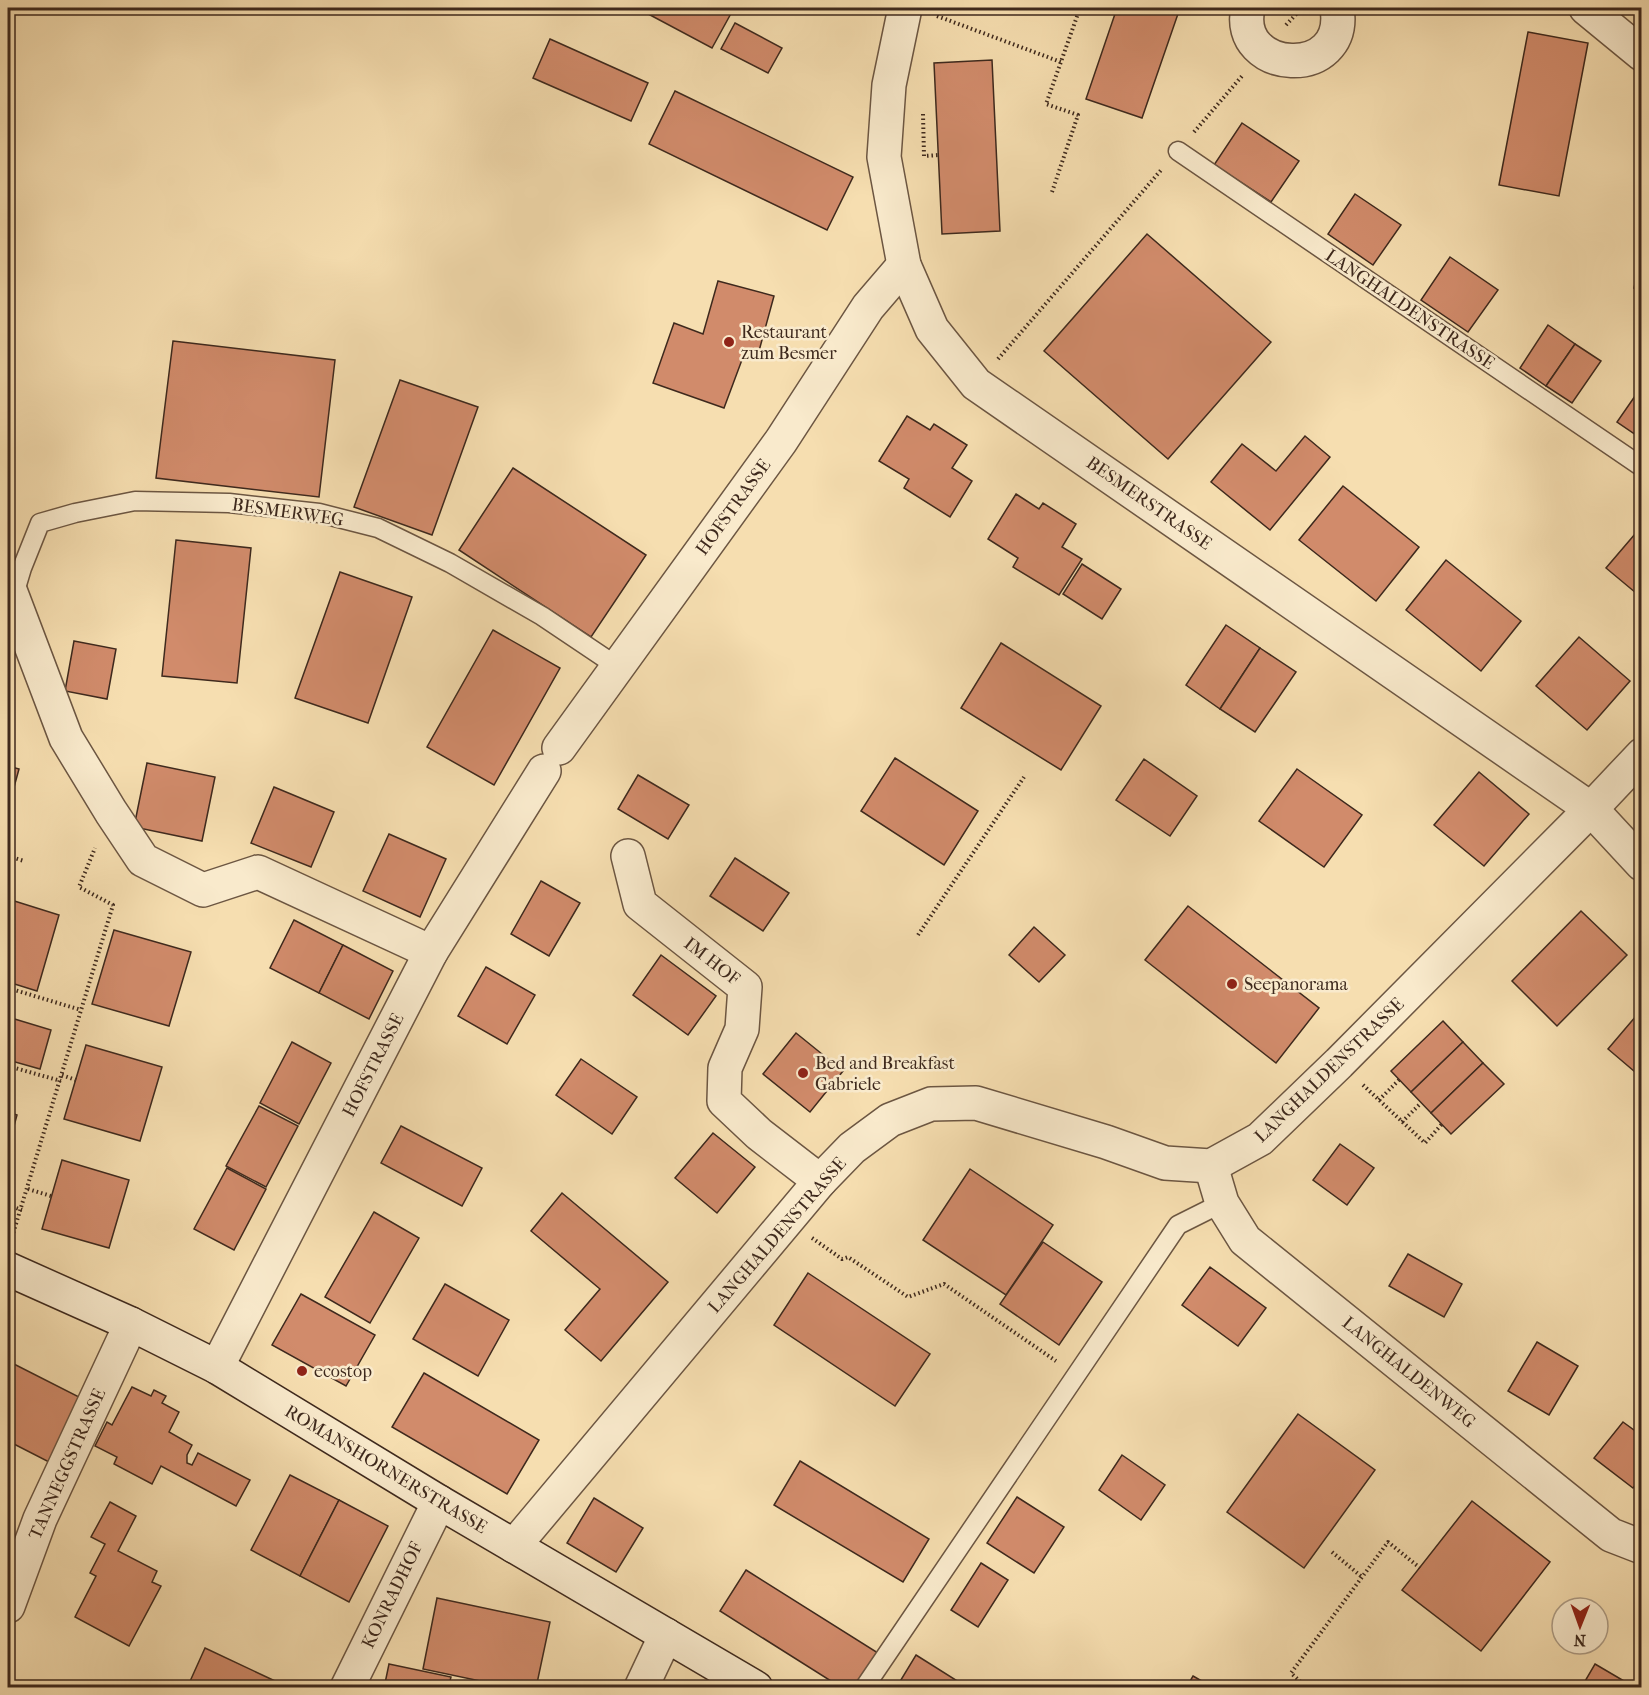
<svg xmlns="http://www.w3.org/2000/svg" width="1649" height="1695" font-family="'IM FELL French Canon',serif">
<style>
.building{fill:#d18b6b;stroke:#3e291d;stroke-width:1.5}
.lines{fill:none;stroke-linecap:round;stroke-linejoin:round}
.lane-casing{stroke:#6c5642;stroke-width:21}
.street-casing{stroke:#6c5642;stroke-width:36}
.secondary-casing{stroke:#3e291d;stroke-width:36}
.path{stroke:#3e291d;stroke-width:4;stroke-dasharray:1.5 3;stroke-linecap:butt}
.lane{stroke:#f9eacc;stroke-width:18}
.street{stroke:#f9eacc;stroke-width:33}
.secondary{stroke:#f9eacc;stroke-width:33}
.poi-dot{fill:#8f2418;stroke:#f9eacc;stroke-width:2}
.labels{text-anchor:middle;stroke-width:5;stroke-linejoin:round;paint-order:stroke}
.street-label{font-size:18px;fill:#3e291d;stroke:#f9eacc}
.poi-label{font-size:18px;fill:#3e291d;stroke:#f9eacc;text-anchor:start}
</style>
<rect width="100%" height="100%" fill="#f6deb0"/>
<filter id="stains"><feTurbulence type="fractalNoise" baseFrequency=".00333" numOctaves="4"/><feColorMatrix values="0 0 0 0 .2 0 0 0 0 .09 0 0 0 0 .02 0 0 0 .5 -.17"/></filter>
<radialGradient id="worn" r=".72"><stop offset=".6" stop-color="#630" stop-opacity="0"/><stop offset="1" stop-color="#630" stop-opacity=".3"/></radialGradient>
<g class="building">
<path d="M 637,8 L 734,8 L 712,48 Z"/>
<path d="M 1117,8 L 1180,8 L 1142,118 L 1086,99 Z"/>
<path d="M 735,23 L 782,48 L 768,73 L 721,49 Z"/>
<path d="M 1528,32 L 1588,43 L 1559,196 L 1499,185 Z"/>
<path d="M 550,39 L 648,83 L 631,121 L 533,78 Z"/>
<path d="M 992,60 L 1000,231 L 942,234 L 934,63 Z"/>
<path d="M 675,91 L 853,177 L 827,230 L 649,144 Z"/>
<path d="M 1242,123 L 1299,161 L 1271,202 L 1214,165 Z"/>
<path d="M 1355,194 L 1401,225 L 1373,265 L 1328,234 Z"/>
<path d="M 1147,234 L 1271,342 L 1168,459 L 1044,351 Z"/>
<path d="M 1642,249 L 1642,289 L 1634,288 Z"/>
<path d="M 1450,257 L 1498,290 L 1468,332 L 1421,300 Z"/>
<path d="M 718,281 L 774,296 L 759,351 L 746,349 L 724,408 L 653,383 L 674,323 L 703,334 Z"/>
<path d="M 1548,325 L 1575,344 L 1546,386 L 1520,368 Z"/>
<path d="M 173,341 L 335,360 L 319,497 L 156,478 Z"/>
<path d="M 1575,344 L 1601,361 L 1572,403 L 1546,386 Z"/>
<path d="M 400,380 L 478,407 L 432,535 L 354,507 Z"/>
<path d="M 1642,386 L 1642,439 L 1617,422 Z"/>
<path d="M 907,416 L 930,430 L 934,424 L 967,445 L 952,468 L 972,481 L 950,517 L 904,488 L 909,479 L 879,461 Z"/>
<path d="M 1305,436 L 1330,457 L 1270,530 L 1211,482 L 1242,444 L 1276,471 Z"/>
<path d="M 513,468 L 646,555 L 591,637 L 459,550 Z"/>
<path d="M 1343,486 L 1419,547 L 1376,601 L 1299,540 Z"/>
<path d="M 1016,494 L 1039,509 L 1043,503 L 1076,524 L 1062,547 L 1082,559 L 1059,595 L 1013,567 L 1018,558 L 988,539 Z"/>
<path d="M 1641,527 L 1642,527 L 1642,598 L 1606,568 Z"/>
<path d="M 176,540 L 251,548 L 237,683 L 162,676 Z"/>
<path d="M 1446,560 L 1521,621 L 1481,671 L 1406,610 Z"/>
<path d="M 1082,564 L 1121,589 L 1102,619 L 1063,594 Z"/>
<path d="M 340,572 L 412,597 L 368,723 L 295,698 Z"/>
<path d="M 1226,625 L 1260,648 L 1220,709 L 1186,685 Z"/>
<path d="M 493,630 L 560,668 L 494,785 L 427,747 Z"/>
<path d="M 1579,637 L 1630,681 L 1587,730 L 1536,686 Z"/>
<path d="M 74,641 L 116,649 L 107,699 L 65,691 Z"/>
<path d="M 1001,643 L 1101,706 L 1061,770 L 961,708 Z"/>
<path d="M 1260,648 L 1296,672 L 1255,732 L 1220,709 Z"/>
<path d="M 895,758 L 978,811 L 944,865 L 861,811 Z"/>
<path d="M 1144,759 L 1197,796 L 1170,836 L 1116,800 Z"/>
<path d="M 147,763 L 215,777 L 202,841 L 134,827 Z"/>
<path d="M 8,766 L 19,769 L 8,809 Z"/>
<path d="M 1297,769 L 1362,815 L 1324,867 L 1259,821 Z"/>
<path d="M 1479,772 L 1529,814 L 1484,866 L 1434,825 Z"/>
<path d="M 638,775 L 689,805 L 668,839 L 618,809 Z"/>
<path d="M 274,787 L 334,812 L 311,867 L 251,843 Z"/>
<path d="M 389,834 L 446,859 L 420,917 L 363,891 Z"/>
<path d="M 735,858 L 789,893 L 763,931 L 710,896 Z"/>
<path d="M 541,881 L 580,903 L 549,956 L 511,934 Z"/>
<path d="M 8,899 L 59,915 L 37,991 L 8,982 Z"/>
<path d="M 1188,906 L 1319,1008 L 1276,1063 L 1145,960 Z"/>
<path d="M 1581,911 L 1627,955 L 1557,1026 L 1512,981 Z"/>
<path d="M 294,920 L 343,945 L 319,993 L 270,968 Z"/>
<path d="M 1034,927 L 1065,955 L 1039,982 L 1009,955 Z"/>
<path d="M 114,930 L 191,952 L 169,1026 L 92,1004 Z"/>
<path d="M 343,945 L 393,971 L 369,1019 L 319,993 Z"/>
<path d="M 661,955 L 716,996 L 688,1035 L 633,995 Z"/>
<path d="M 486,967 L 535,995 L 507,1044 L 458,1016 Z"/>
<path d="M 1642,1009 L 1642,1076 L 1641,1077 L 1608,1049 Z"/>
<path d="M 8,1017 L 51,1030 L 40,1069 L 8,1060 Z"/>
<path d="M 1443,1021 L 1463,1042 L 1411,1092 L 1391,1071 Z"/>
<path d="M 796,1033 L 843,1071 L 810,1112 L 763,1074 Z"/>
<path d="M 292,1042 L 331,1063 L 299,1124 L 260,1103 Z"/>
<path d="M 1463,1042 L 1483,1063 L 1431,1113 L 1411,1092 Z"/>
<path d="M 86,1045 L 162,1067 L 140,1141 L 64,1119 Z"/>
<path d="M 581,1059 L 637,1097 L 612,1134 L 556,1095 Z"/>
<path d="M 1483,1063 L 1504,1084 L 1451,1134 L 1431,1113 Z"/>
<path d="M 259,1106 L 298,1126 L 266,1187 L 226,1166 Z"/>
<path d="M 8,1112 L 17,1115 L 8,1148 Z"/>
<path d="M 401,1126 L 482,1168 L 462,1206 L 381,1163 Z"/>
<path d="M 713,1133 L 755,1167 L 717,1213 L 675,1178 Z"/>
<path d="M 1340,1144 L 1374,1168 L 1347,1205 L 1313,1180 Z"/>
<path d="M 62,1160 L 129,1180 L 109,1248 L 42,1229 Z"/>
<path d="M 227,1168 L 266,1189 L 234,1250 L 194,1229 Z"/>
<path d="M 970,1169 L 1053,1225 L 1006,1295 L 923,1240 Z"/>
<path d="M 562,1193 L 668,1282 L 601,1361 L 565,1330 L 600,1289 L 531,1231 Z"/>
<path d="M 374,1212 L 419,1238 L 370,1323 L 325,1297 Z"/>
<path d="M 1043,1242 L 1102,1282 L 1059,1345 L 1000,1304 Z"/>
<path d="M 1408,1254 L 1462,1284 L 1444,1317 L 1389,1286 Z"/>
<path d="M 1210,1267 L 1266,1308 L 1238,1346 L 1182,1305 Z"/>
<path d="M 808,1273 L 930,1354 L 895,1406 L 774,1325 Z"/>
<path d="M 445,1284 L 509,1320 L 478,1376 L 413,1339 Z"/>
<path d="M 301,1294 L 375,1335 L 346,1386 L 272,1345 Z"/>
<path d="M 1537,1342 L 1578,1366 L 1549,1415 L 1508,1391 Z"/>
<path d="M 8,1361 L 81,1398 L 49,1462 L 8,1441 Z"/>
<path d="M 424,1373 L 539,1440 L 507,1494 L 392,1427 Z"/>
<path d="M 132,1387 L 151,1396 L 154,1390 L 166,1396 L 162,1403 L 179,1412 L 169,1432 L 192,1445 L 187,1455 L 187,1463 L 192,1465 L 198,1453 L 250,1480 L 236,1506 L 161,1466 L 152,1484 L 114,1464 L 117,1457 L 95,1446 L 107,1422 L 112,1425 Z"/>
<path d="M 1298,1414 L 1375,1470 L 1304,1568 L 1227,1512 Z"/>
<path d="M 1623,1422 L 1642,1436 L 1642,1477 L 1633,1488 L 1594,1458 Z"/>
<path d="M 1122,1455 L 1165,1485 L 1141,1520 L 1099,1490 Z"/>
<path d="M 800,1461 L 929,1539 L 903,1582 L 774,1505 Z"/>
<path d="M 290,1475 L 339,1500 L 300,1576 L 251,1550 Z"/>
<path d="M 1017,1497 L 1064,1527 L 1034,1573 L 987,1543 Z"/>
<path d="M 594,1498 L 643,1528 L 616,1572 L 567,1543 Z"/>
<path d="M 339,1500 L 388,1526 L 349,1602 L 300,1576 Z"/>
<path d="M 1472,1501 L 1550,1562 L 1481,1651 L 1402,1590 Z"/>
<path d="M 110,1502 L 136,1516 L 118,1551 L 157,1571 L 152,1582 L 161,1586 L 129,1646 L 75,1617 L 96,1576 L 90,1573 L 105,1544 L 91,1537 Z"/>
<path d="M 981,1563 L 1008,1580 L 978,1627 L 951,1610 Z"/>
<path d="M 746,1570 L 878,1653 L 857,1688 L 842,1688 L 720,1611 Z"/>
<path d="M 437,1598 L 550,1622 L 536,1688 L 514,1688 L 423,1669 Z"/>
<path d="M 205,1648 L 290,1688 L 187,1688 Z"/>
<path d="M 916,1655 L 959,1682 L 956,1688 L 896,1688 Z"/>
<path d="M 389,1664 L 451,1677 L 448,1688 L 384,1688 Z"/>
<path d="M 1595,1664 L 1636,1688 L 1581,1688 Z"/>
<path d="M 1193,1676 L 1214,1688 L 1186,1688 Z"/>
</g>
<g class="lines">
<g class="lane-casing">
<g id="lane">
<path d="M 1178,151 L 1642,467"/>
<path d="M 13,598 L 22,568 L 40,523 L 75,513 L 135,501 L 229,503 L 319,513 L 378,528 L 450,563 L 542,616 L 618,667"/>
<path d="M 864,1688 L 1178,1225 L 1222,1203"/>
</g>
</g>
<g class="street-casing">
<g id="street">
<path d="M 905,8 L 889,85 L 884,157 L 904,265 L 932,329 L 976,384 L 1591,809 L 1642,864"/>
<path d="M 1248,8 C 1233,74 1349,82 1337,8"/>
<path d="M 1586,8 L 1642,54"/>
<path d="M 8,585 L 66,738 L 111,812 L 143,860 L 203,890 L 258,872 L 431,952"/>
<path d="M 559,748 L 781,441 L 868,307 L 904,265"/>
<path d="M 628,856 L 640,904 L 745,987 L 742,1029 L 725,1068 L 724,1101 L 759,1134 L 820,1181"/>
<path d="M 1211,1166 L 1222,1203 L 1245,1240 L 1611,1535 L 1642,1547"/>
<path d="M 217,1367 L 431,952 L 544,771"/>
<path d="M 514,1546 L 820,1181 L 852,1148 L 890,1120 L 931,1104 L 976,1103 L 1106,1142 L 1165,1163 L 1211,1166 L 1260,1139 L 1339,1063 L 1591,809 L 1642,755"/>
<path d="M 8,1606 L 40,1519 L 131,1324"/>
<path d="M 347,1688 L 439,1502"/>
<path d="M 641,1688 L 666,1635"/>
</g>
</g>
<g class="secondary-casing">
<path id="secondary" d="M 8,1269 L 131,1324 L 217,1367 L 439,1502 L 756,1688"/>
</g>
<g class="path">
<path d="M 1097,8 L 1114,14"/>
<path d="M 937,16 L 1061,62"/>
<path d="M 1286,25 L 1302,8"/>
<path d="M 923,114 L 924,156 L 939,155"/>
<path d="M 1194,132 L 1242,76"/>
<path d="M 1052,192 L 1078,115 L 1046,104 L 1080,8"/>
<path d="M 1639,242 L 1642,226"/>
<path d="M 998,359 L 1162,169"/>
<path d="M 8,856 L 24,861"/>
<path d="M 918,935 L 1024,777"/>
<path d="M 8,988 L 81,1010"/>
<path d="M 8,1066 L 61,1081"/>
<path d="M 62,1075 L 76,1080"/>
<path d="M 1363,1085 L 1425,1143 L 1442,1124"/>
<path d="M 1379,1100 L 1399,1080"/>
<path d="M 1402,1122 L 1421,1103"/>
<path d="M 28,1189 L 51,1196"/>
<path d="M 8,1205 L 22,1210"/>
<path d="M 12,1237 L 113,905 L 79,887 L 95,848"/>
<path d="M 812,1238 L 842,1259 L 848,1257 L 908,1297 L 944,1284 L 1056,1361"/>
<path d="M 1332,1552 L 1362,1577"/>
<path d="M 1307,1688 L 1291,1673 L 1388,1542 L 1420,1568"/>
</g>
<use href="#lane" class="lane"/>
<use href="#street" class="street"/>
<use href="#secondary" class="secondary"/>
</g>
<g class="poi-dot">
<circle cx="729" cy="342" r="6"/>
<circle cx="1232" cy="984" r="6"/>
<circle cx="803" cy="1073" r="6"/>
<circle cx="302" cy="1371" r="6"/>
</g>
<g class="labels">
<g class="street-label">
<text transform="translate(1410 309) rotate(34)" y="6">LANGHALDENSTRASSE</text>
<text transform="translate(1149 503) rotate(35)" y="6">BESMERSTRASSE</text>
<text transform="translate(733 507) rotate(-54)" y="6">HOFSTRASSE</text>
<text transform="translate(288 512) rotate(8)" y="6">BESMERWEG</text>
<text transform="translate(712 961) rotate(38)" y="6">IM HOF</text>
<text transform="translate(373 1065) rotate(-63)" y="6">HOFSTRASSE</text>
<text transform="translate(1329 1070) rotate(-44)" y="6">LANGHALDENSTRASSE</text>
<text transform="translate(777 1235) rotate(-49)" y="6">LANGHALDENSTRASSE</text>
<text transform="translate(1409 1372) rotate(39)" y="6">LANGHALDENWEG</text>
<text transform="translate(67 1464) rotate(-66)" y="6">TANNEGGSTRASSE</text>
<text transform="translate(386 1469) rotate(31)" y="6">ROMANSHORNERSTRASSE</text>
<text transform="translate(392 1595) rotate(-64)" y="6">KONRADHOF</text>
</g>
<g class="poi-label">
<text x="741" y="338">Restaurant<tspan x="741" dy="21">zum Besmer</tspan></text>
<text x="1244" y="990">Seepanorama</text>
<text x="815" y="1069">Bed and Breakfast<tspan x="815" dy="21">Gabriele</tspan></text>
<text x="314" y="1377">ecostop</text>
</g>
</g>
<rect width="1649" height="1695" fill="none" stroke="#f6deb0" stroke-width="30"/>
<rect x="9" y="9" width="1631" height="1677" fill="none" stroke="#3e291d" stroke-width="3"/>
<rect x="15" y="15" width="1619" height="1665" fill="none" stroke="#3e291d" stroke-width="1.5"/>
<g transform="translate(1580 1626) rotate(181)"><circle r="28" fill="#f9eacc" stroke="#ae9d86" stroke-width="1.5"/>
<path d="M0-4.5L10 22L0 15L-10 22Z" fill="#8f2418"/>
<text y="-9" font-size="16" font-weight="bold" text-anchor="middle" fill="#3e291d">N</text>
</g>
<rect width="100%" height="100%" filter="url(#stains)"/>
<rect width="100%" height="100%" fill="url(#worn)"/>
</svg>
